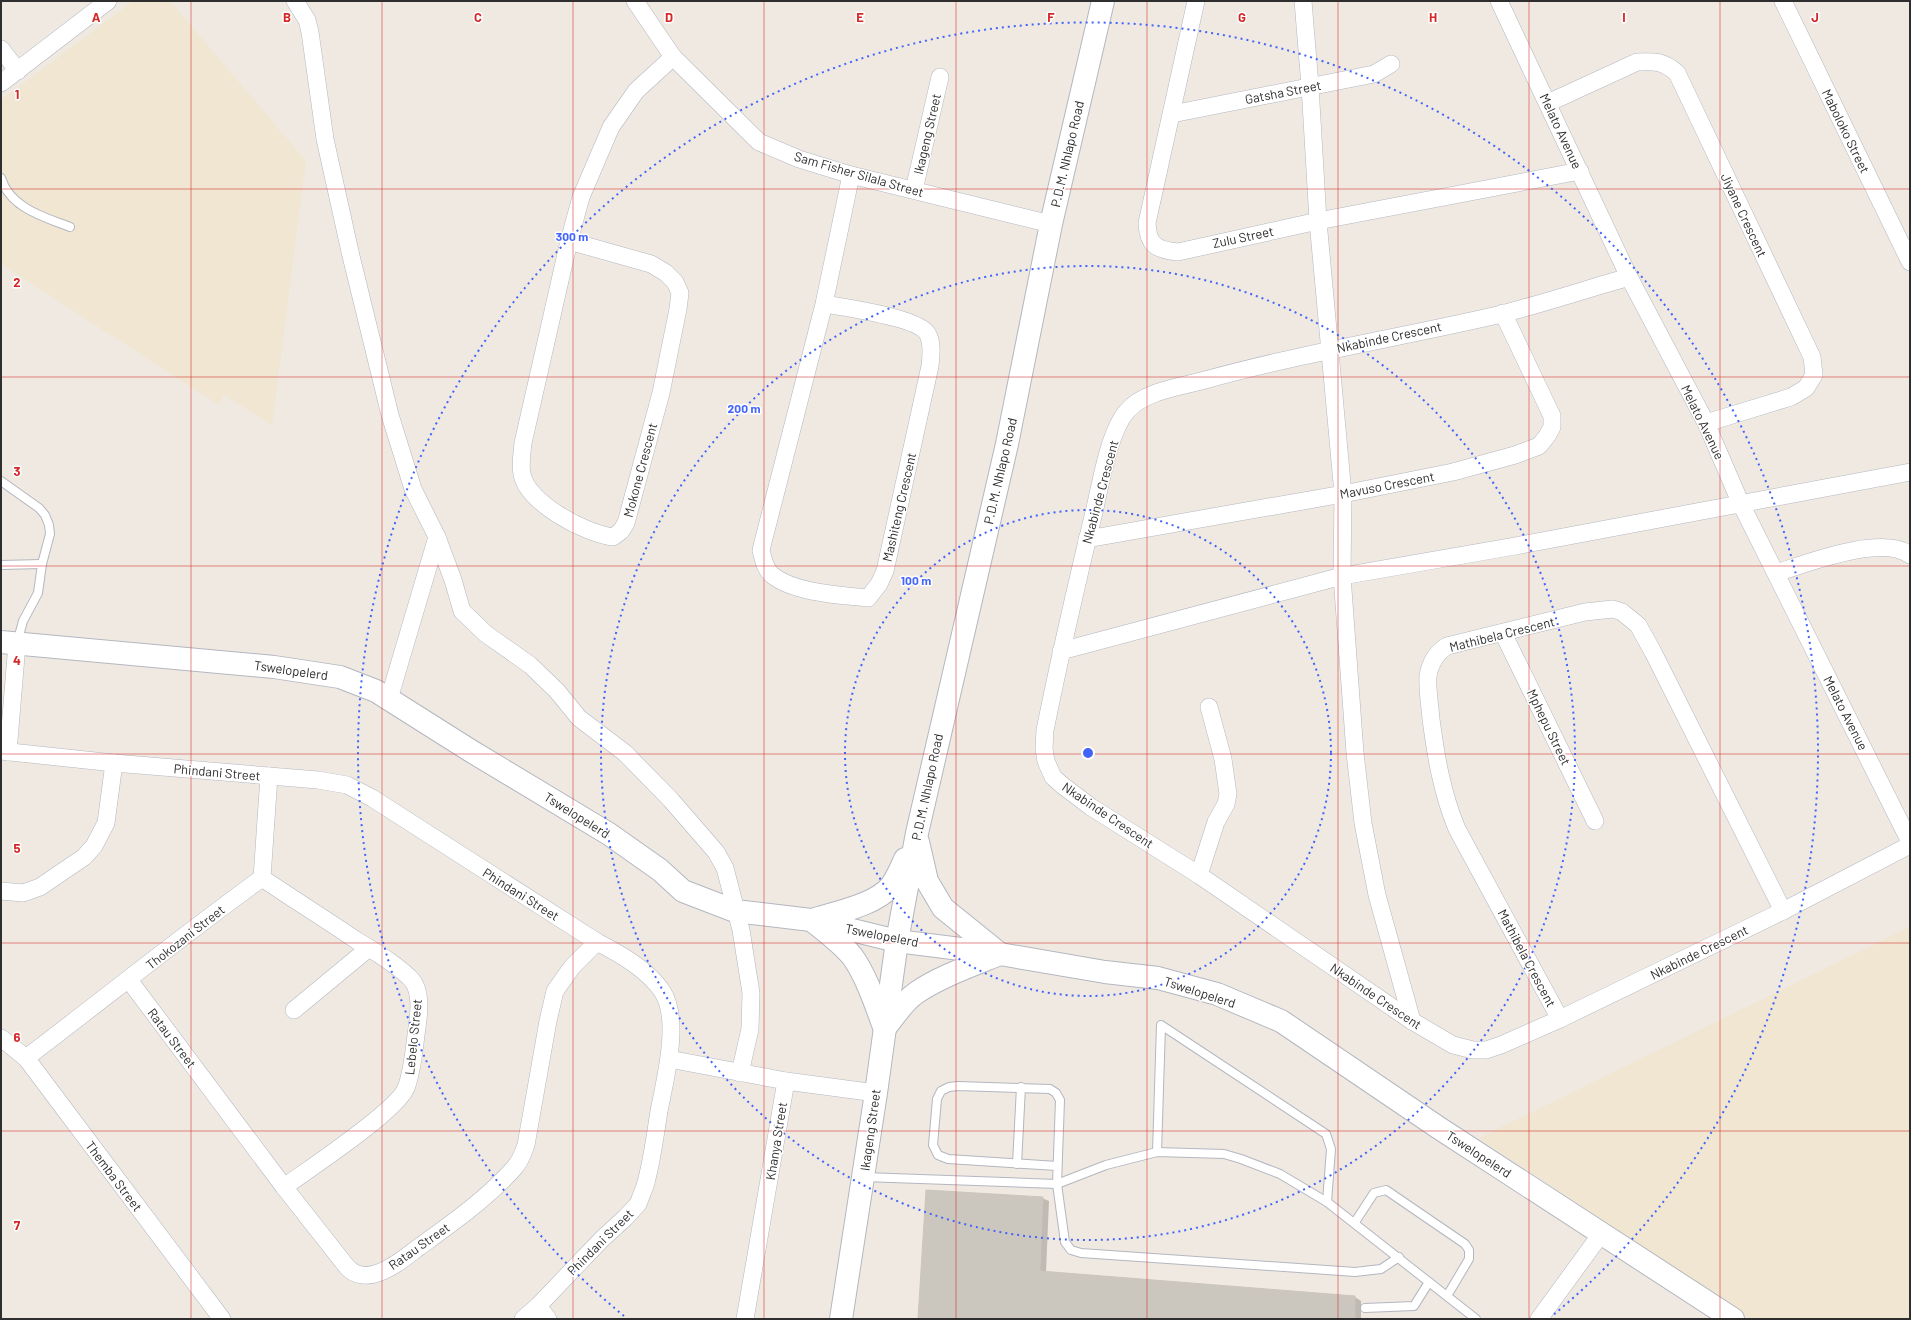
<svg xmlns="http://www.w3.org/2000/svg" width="1911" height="1320" font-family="Barlow,sans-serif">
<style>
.education{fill:#f0e6d1}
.shadow{fill:#0003}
.building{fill:#cbc7bf;stroke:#cbc5ba}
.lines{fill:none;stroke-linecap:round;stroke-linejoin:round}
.lane-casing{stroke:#b4b7c1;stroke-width:10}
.street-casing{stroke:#b4b7c1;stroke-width:18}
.secondary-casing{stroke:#b4b7c1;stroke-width:24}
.lane{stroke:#fff;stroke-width:8}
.street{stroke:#fff;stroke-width:17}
.secondary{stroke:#fff;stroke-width:22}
.grid{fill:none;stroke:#d62828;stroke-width:1;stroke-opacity:0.55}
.ring{fill:none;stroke:#4264fb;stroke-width:2;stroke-dasharray:2 4}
.labels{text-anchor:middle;stroke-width:3;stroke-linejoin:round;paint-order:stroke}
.street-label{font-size:13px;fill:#2e2e2e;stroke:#fff}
.grid-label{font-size:13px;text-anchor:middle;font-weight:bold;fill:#d62828;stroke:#fff;stroke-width:3;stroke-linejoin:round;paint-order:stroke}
.centre{fill:#4264fb;stroke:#fff;stroke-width:2}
.ring-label{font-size:12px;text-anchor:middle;font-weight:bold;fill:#4264fb;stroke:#fff;stroke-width:3;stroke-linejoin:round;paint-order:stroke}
</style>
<rect width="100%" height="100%" fill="#efe9e1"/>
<g class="education">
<path d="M 133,1 L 170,1 L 306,161 L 272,425 L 224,395 L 219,405 L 1,264 L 1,100 Z"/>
<path d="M 1910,927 L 1910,1319 L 1751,1319 L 1479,1138 Z"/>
</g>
<path class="shadow" d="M 1042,1198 L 1049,1201 L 1046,1273 L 1355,1297 L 1361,1301 L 1361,1319 L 919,1319 Z"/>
<path class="building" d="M 926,1190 L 1043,1197 L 1040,1271 L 1355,1296 L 1355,1319 L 918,1319 Z"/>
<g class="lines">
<g class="lane-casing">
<g id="lane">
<path d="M 1,178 C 10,208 44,217 70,227"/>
<path d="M 1,481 L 39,508 L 45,515 L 49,525 L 50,534 L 42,564 L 38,593 L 23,621 L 17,643"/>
<path d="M 1,565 L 42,564"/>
<path d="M 1157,1152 L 1161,1025 L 1326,1134 L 1331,1149 L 1327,1202"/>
<path d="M 1017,1164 L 1021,1087"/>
<path d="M 1057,1166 L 948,1159 L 938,1155 L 933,1145 L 937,1099 L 941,1091 L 949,1087 L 958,1086 L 1050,1089 L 1056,1093 L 1060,1100 L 1057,1184 L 1065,1242 L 1071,1250 L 1081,1253 L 1355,1272 L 1381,1269 L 1399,1257"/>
<path d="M 864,1177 L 1057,1184 L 1106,1165 L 1157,1152 L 1224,1154 L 1241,1159 L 1280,1174 L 1327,1202 L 1476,1319"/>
<path d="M 1355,1222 L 1374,1193 L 1386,1190 L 1465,1244 L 1469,1250 L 1469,1259 L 1447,1296"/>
<path d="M 1365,1308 L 1414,1306 L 1429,1282"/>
</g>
</g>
<g class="street-casing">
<g id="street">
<path d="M 295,1 L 307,20 L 310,32 L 325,139 L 351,256 L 390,415 L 413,489 L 437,537 L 453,580 L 462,611 L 486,634 L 530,665 L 557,691 L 579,718 L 625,753 L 671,800 L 716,852 L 725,868 L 741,930 L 751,993 L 750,1029 L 740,1073"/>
<path d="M 635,1 L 673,57 L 759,142 L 799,159 L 851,175 L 1051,224"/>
<path d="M 1196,1 L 1147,223 C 1148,245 1156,250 1178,252 L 1318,221 L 1580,171"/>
<path d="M 1303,1 L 1310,86 L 1318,221 L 1343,494 L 1342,576 L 1355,753 L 1363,823 L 1377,895 L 1412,1021"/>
<path d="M 1499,1 L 1629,277 L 1706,423 L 1741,504 L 1910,842"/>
<path d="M 1783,1 L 1910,262"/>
<path d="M 1,49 L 18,71"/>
<path d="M 1,83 L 108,1"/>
<path d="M 1548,103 L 1637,62 C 1655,61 1663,61 1677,73 L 1812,357 L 1814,375 L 1806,388 L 1791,397 L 1706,423"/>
<path d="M 1172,114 L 1374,74 L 1391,64"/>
<path d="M 914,190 L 940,77"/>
<path d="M 569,241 L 651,264 L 666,273 L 675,282 L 680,293 L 678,309 L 661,393 L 626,523 L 621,531 L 613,537 C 586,534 527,503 522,474 C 520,464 522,453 523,443 L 569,241 L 581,197 L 611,127 L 636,91 L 673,57"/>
<path d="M 1629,277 C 1587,289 1544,303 1502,314 C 1403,337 1303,353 1205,380 C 1180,387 1144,391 1127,411 C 1109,432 1101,482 1095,508 C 1077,582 1060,656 1045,730 L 1044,749 L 1046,761 L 1053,777 L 1062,785 L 1091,807 L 1199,875 L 1412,1021 L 1453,1045 L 1473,1050 L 1486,1050 L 1501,1045 L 1560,1019 L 1783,911 L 1910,845"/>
<path d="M 824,304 C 843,307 917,318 927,333 C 933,342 931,356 930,366 L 885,571 L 879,584 L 868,598 C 840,595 794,593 772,575 C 765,569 763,559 761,550 L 824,304 L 851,175"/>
<path d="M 1087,539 L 1343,494 L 1453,472 L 1515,455 L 1539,446 L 1547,436 L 1552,427 L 1552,416 L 1503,313"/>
<path d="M 1776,573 C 1808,563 1882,534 1910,555"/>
<path d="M 1503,633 L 1595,821"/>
<path d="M 1061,651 L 1342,576 L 1515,546 L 1910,472"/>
<path d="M 389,699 L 437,537"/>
<path d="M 1,751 L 114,763 L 318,780 L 347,785 L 372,798 L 597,942 C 620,954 647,969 662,991 C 681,1019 665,1080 659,1111 C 655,1136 652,1162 645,1186 L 638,1204 L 625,1218 L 602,1239 L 538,1306 L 523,1319"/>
<path d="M 8,752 L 17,644"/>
<path d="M 1199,875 L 1216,822 L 1226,804 L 1228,794 L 1223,759 L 1209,707"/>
<path d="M 262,878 C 293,899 325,919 356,940 C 375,952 395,963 411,979 C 422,991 419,1013 417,1028 C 414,1048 413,1070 406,1088 C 397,1111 309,1169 284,1187"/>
<path d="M 1,891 L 23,893 L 40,887 L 84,857 L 94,846 L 106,823 L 114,763"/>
<path d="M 129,980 L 284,1187 L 347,1267 C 355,1276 367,1277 378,1273 C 393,1268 407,1256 419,1247 C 452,1223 488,1198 515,1167 C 521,1160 523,1153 526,1145 L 548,1021 L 555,991 L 572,967 L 597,942"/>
<path d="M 294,1010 L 369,948"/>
<path d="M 1560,1019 L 1457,829 C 1442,793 1436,757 1431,719 C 1430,705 1427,690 1428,676 C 1430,663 1436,653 1447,646 L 1585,612 L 1613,609 L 1622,612 L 1638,625 L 1653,652 L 1783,911"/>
<path d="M 1,1038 L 26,1058 L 222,1319"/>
<path d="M 26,1058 C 105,998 182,936 262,878 L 269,776"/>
<path d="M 669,1059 L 786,1081 L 745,1319"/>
<path d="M 786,1081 L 876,1093"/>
<path d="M 538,1306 L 548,1319"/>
<path d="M 1539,1319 L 1601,1234"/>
</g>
</g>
<g class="secondary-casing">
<g id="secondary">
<path d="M 1,642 L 274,667 L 340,677 L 376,691 L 471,751 L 609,834 L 660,870 L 683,891 L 735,911 L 811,920 L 897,941 L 1000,954 L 1105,972 L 1158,978 L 1217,994 L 1281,1021 L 1439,1128 L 1733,1319"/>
<path d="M 812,920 C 834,913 876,905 891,886 C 897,878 901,868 905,859"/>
<path d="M 815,923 C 828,933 841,943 852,956 C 866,975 876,1005 884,1027"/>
<path d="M 885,1028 C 894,1017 903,1002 916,993 C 939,977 973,965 1000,954 L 943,908 L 927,881 L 918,842"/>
<path d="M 841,1319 L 876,1093 L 897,941 L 917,833 L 1007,444 L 1051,224 L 1103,1"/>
</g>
</g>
<use href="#lane" class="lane"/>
<use href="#street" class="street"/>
<use href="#secondary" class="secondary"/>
</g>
<path class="grid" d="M 191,1 L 191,1319M 382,1 L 382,1319M 573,1 L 573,1319M 764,1 L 764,1319M 956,1 L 956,1319M 1147,1 L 1147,1319M 1338,1 L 1338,1319M 1529,1 L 1529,1319M 1720,1 L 1720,1319M 1,189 L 1910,189M 1,377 L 1910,377M 1,566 L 1910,566M 1,754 L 1910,754M 1,943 L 1910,943M 1,1131 L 1910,1131"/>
<g class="ring">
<circle cx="1088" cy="753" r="243"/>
<circle cx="1088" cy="753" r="487"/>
<path d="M624 1316A730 730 0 1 1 1552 1316"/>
</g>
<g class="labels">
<g class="street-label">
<text transform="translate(1283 92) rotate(-11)" y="5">Gatsha Street</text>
<text transform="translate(1561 131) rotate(65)" y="5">Melato Avenue</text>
<text transform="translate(1846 131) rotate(64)" y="5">Maboloko Street</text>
<text transform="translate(927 134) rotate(-77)" y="5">Ikageng Street</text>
<text transform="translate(1067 154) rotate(-77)" y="5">P.D.M. Nhlapo Road</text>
<text transform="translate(859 174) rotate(16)" y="5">Sam Fisher Silala Street</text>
<text transform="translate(1744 215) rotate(65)" y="5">Jiyane Crescent</text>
<text transform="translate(1243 237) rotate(-12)" y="5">Zulu Street</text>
<text transform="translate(1389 337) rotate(-12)" y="5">Nkabinde Crescent</text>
<text transform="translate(1703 422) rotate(64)" y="5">Melato Avenue</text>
<text transform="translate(640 470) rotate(-75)" y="5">Mokone Crescent</text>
<text transform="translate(1000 471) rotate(-77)" y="5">P.D.M. Nhlapo Road</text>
<text transform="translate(1387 485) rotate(-11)" y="5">Mavuso Crescent</text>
<text transform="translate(1100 492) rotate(-75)" y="5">Nkabinde Crescent</text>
<text transform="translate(899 507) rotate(-77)" y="5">Mashiteng Crescent</text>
<text transform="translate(1502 634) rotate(-14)" y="5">Mathibela Crescent</text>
<text transform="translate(291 670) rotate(8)" y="5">Tswelopelerd</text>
<text transform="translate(1846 713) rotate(63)" y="5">Melato Avenue</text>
<text transform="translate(1549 727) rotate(64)" y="5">Mphepu Street</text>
<text transform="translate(217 772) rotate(5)" y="5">Phindani Street</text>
<text transform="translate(927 787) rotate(-78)" y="5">P.D.M. Nhlapo Road</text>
<text transform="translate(577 815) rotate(32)" y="5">Tswelopelerd</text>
<text transform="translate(1108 815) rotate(34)" y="5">Nkabinde Crescent</text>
<text transform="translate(521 894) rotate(32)" y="5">Phindani Street</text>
<text transform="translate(882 935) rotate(11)" y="5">Tswelopelerd</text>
<text transform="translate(185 937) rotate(-38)" y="5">Thokozani Street</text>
<text transform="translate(1699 952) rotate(-26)" y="5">Nkabinde Crescent</text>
<text transform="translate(1527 958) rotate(62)" y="5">Mathibela Crescent</text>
<text transform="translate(1200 992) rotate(18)" y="5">Tswelopelerd</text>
<text transform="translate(1376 996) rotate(34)" y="5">Nkabinde Crescent</text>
<text transform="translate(413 1037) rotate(-84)" y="5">Lebelo Street</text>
<text transform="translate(172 1038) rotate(53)" y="5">Ratau Street</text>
<text transform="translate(870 1130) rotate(-82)" y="5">Ikageng Street</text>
<text transform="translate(776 1141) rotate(-81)" y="5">Khanya Street</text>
<text transform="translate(1479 1154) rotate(33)" y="5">Tswelopelerd</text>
<text transform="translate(114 1176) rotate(53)" y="5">Themba Street</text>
<text transform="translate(600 1242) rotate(-45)" y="5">Phindani Street</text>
<text transform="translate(419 1246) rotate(-35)" y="5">Ratau Street</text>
</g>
</g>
<g class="grid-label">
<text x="96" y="22">A</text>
<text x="287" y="22">B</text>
<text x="478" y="22">C</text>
<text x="669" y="22">D</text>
<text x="860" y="22">E</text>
<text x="1051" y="22">F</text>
<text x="1242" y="22">G</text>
<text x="1433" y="22">H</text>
<text x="1624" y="22">I</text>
<text x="1815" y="22">J</text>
<text x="17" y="99">1</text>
<text x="17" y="287">2</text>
<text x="17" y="476">3</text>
<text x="17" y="665">4</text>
<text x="17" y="853">5</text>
<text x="17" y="1042">6</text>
<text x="17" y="1230">7</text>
</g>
<circle cx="1088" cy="753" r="6" class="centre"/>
<g class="ring-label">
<text x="572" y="241">300 m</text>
<text x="744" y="413">200 m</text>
<text x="916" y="585">100 m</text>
</g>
<rect width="1911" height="1320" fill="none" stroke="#2e2e2e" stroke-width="4"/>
</svg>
